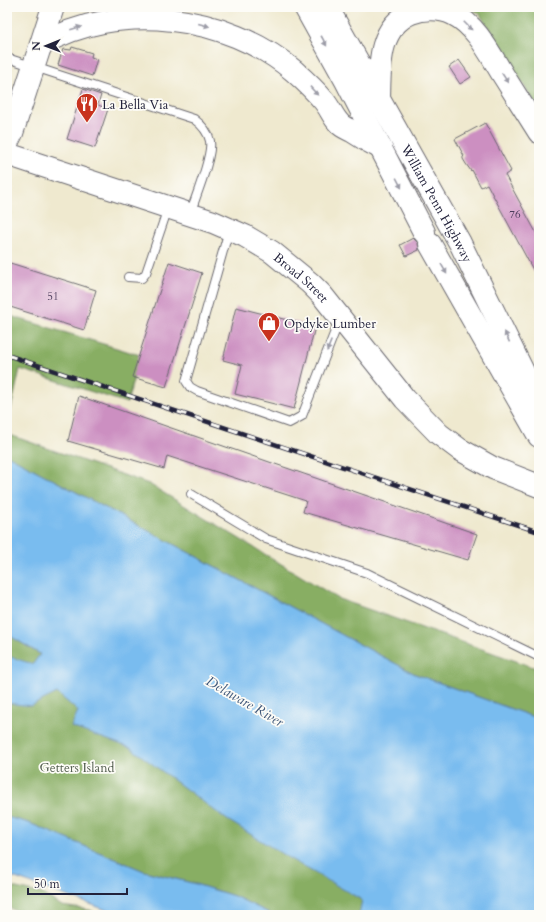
<svg xmlns="http://www.w3.org/2000/svg" width="546" height="922" font-family="Cardo,serif">
<style>
.forest{fill:#88ae63;stroke:#55684f}
.water{fill:#79bcef;stroke:#4e6f95}
.building{fill:#cc8fc1}
.lines{fill:none;stroke-linecap:round;stroke-linejoin:round}
.lane-casing{stroke:#6a686f;stroke-width:10}
.primary-casing{stroke:#6a686f;stroke-width:24}
.highway-casing{stroke:#6a686f;stroke-width:24}
.lane{stroke:#fff;stroke-width:8}
.primary{stroke:#fff;stroke-width:22}
.highway{stroke:#fff;stroke-width:22}
.rail-casing{stroke:#22223b;stroke-width:4.5}
.rail{stroke:#fdfcf7;stroke-width:3;stroke-dasharray:9;stroke-linecap:butt}
.oneway{fill:#9c9ca7}
.labels{text-anchor:middle;stroke-width:3.5;stroke-linejoin:round;paint-order:stroke}
.number-label{font-size:11px;fill:#4c3d5c}
.poi-label{font-size:13px;fill:#22223b;stroke:#fdfcf7;text-anchor:start}
.street-label{font-size:13px;fill:#22223b;stroke:#fdfcf7}
.park-label{font-size:13px;fill:#525d4e;stroke:#fdfcf7}
.water-label{font-size:14px;font-style:italic;fill:#40587a;stroke:#fdfcf7}
</style>
<rect width="100%" height="100%" fill="#fdfcf7"/>
<filter id="ink" filterUnits="userSpaceOnUse"><feTurbulence type="fractalNoise" baseFrequency=".025" numOctaves="2"/><feDisplacementMap in="SourceGraphic" scale="8" xChannelSelector="R" yChannelSelector="G"/><feConvolveMatrix kernelMatrix="1 2 1 2 8 2 1 2 1" color-interpolation-filters="sRGB"/></filter>
<filter id="wash" filterUnits="userSpaceOnUse"><feTurbulence type="fractalNoise" baseFrequency=".012" numOctaves="4" result="noise"/><feDisplacementMap in="SourceGraphic" scale="16" xChannelSelector="R" yChannelSelector="G"/><feGaussianBlur stdDeviation="0.9" result="paint"/><feColorMatrix in="noise" values="0 0 0 0 0 0 0 0 0 0 0 0 0 0 0 0 0 1.4 0 .05"/><feComposite in="paint" operator="in"/></filter>
<g filter="url(#wash)">
<rect width="100%" height="100%" fill="#efe9cf"/>
<g class="forest">
<path d="M 467,7 L 532,7 L 539,13 L 539,110 L 479,13 Z"/>
<path d="M 7,315 L 140,355 L 127,403 L 20,369 L 7,427 Z"/>
<path d="M 7,434 L 149,484 L 339,599 L 539,669 L 539,719 L 415,674 L 7,455 Z"/>
<path d="M 7,634 L 100,691 L 380,885 L 370,915 L 273,915 L 234,896 L 192,883 L 144,871 L 29,823 L 7,817 Z"/>
<path d="M 7,884 L 12,887 L 43,894 L 62,906 L 90,910 L 100,915 L 26,915 L 7,907 Z"/>
</g>
<g class="water">
<path d="M 7,455 L 415,674 L 539,719 L 539,915 L 359,915 L 362,900 L 292,860 L 226,819 L 131,748 L 71,727 L 78,711 L 57,693 L 31,706 L 7,703 L 7,656 L 33,664 L 40,654 L 7,634 Z"/>
<path d="M 7,817 L 29,823 L 144,871 L 192,883 L 234,896 L 273,915 L 121,915 L 7,875 Z"/>
</g>
<g id="blocks">
<g class="building">
<path d="M 72,47 L 92,53 L 91,57 L 97,59 L 92,76 L 58,65 L 63,49 L 71,50 Z"/>
<path d="M 459,60 L 471,77 L 460,84 L 449,67 Z"/>
<path d="M 83,89 L 101,95 L 98,105 L 108,109 L 95,148 L 67,139 Z"/>
<path d="M 485,123 L 511,171 L 505,175 L 539,238 L 539,281 L 487,184 L 481,187 L 472,170 L 471,171 L 466,164 L 463,159 L 463,157 L 464,156 L 455,139 Z"/>
<path d="M 413,238 L 418,243 L 419,250 L 406,256 L 400,245 Z"/>
<path d="M 7,262 L 96,290 L 84,330 L 7,306 Z"/>
<path d="M 169,262 L 202,273 L 166,387 L 132,377 Z"/>
<path d="M 236,307 L 315,327 L 294,409 L 235,394 L 242,365 L 223,360 Z"/>
<path d="M 79,396 L 477,534 L 468,560 L 303,512 L 306,501 L 167,456 L 164,469 L 68,441 Z"/>
</g>
</g>
</g>
<g filter="url(#ink)">
<use href="#blocks" fill-opacity="0" stroke="#6a686f" stroke-width="1"/>
<g class="lines">
<g class="lane-casing">
<g id="lane">
<path d="M 7,58 L 194,119 C 202,125 208,131 210,141 C 213,156 195,198 190,214"/>
<path d="M 229,230 L 186,381 L 190,387 L 197,391 L 289,423 L 302,416 L 339,321"/>
<path d="M 128,277 L 142,278 L 146,273 L 168,208"/>
<path d="M 191,494 L 266,539 L 367,573 L 539,657"/>
</g>
</g>
<g class="primary-casing">
<g id="primary">
<path d="M 7,143 L 12,133 L 53,7"/>
<path id="s1" d="M 7,154 L 213,222 L 245,236 L 272,252 L 310,283 L 322,295 L 405,399 L 439,434 L 459,449 L 493,468 L 539,486"/>
</g>
</g>
<g class="highway-casing">
<g id="highway">
<path d="M 305,7 L 346,81 L 424,232"/>
<path id="s2" d="M 327,7 L 460,243 L 539,404"/>
<path d="M 41,45 C 117,0 227,14 294,71 C 304,80 315,90 324,101 C 330,108 333,117 339,123 C 342,127 348,129 352,131 C 361,137 371,143 381,148"/>
<path d="M 379,99 C 380,68 377,28 411,13 C 424,8 440,8 453,14 C 476,25 490,54 503,75 C 515,94 527,113 539,132"/>
<path d="M 430,244 L 539,436"/>
</g>
</g>
<use href="#lane" class="lane"/>
<use href="#primary" class="primary"/>
<use href="#highway" class="highway"/>
<g class="rail-casing">
<path id="rail" d="M 7,355 L 539,532"/>
</g>
<use href="#rail" class="rail"/>
</g>
<defs><path id="oneway-solid" d="M-6-.8H1V-3.2L6.5 0L1 3.2V.8H-6Z"/></defs>
<g class="oneway">
<use href="#oneway-solid" transform="translate(204 25) rotate(15)"/>
<use href="#oneway-solid" transform="translate(468 26) rotate(45)"/>
<use href="#oneway-solid" transform="translate(76 28) rotate(-16)"/>
<use href="#oneway-solid" transform="translate(324 41) rotate(61)"/>
<use href="#oneway-solid" transform="translate(505 78) rotate(57)"/>
<use href="#oneway-solid" transform="translate(314 91) rotate(47)"/>
<use href="#oneway-solid" transform="translate(399 183) rotate(62)"/>
<use href="#oneway-solid" transform="translate(444 269) rotate(60)"/>
<use href="#oneway-solid" transform="translate(507 337) rotate(-115)"/>
<use href="#oneway-solid" transform="translate(329 346) rotate(112)"/>
</g>
</g>
<defs>
<g id="restaurant-pin" transform="scale(1.15)"><path d="M0 17L-7.5 6A9.5 9.5 0 1 1 7.5 6Z" fill="#c8321e" stroke="#fdfcf7"/><path d="M-5-6h1v4h1v-4h1v4h1v-4h1v5L-1.5 .5V6h-2V.5L-5-1ZM5-6V6H3V1.5H1.5Q1.5-4 5-6Z" fill="#fff"/></g>
<g id="shop-pin" transform="scale(1.15)"><path d="M0 17L-7.5 6A9.5 9.5 0 1 1 7.5 6Z" fill="#c8321e" stroke="#fdfcf7"/><path d="M-5-2.5h2.3a2.7 3.5 0 0 1 5.4 0H5L5.5 6h-11ZM-1.5-2.5h3a1.5 2.3 0 0 0-3 0Z" fill="#fff"/></g>
</defs>
<g fill-rule="evenodd">
<use href="#restaurant-pin" x="87" y="104"/>
<use href="#shop-pin" x="269" y="323"/>
</g>
<g class="labels">
<g class="number-label">
<text x="515" y="218">76</text>
<text x="53" y="300">51</text>
</g>
<g class="poi-label">
<text x="102" y="109">La Bella Via</text>
<text x="284" y="328">Opdyke Lumber</text>
</g>
<g class="street-label">
<text dy="5" stroke="none"><textPath href="#s2" startOffset="225">William Penn Highway</textPath></text>
<text dy="5" stroke="none"><textPath href="#s1" startOffset="322">Broad Street</textPath></text>
</g>
<g class="park-label">
<text x="77" y="772">Getters Island</text>
</g>
<g class="water-label">
<text transform="translate(245 701) rotate(30)" y="5">Delaware River</text>
</g>
</g>
<rect width="546" height="922" fill="none" stroke="#fdfcf7" stroke-width="24"/>
<g transform="translate(46 46) rotate(269)" stroke="#fdfcf7" stroke-width="3" paint-order="stroke">
<path d="M0-3L7 15L0 10L-7 15Z" fill="#22223b"/>
<text y="-6" font-size="11" font-weight="bold" text-anchor="middle" fill="#22223b">N</text>
</g>
<path d="M28 888v6h99v-6" fill="none" stroke="#22223b" stroke-width="2"/>
<text x="34" y="888" font-size="12" fill="#22223b" stroke="#fdfcf7" stroke-width="3" paint-order="stroke">50 m</text>
</svg>
